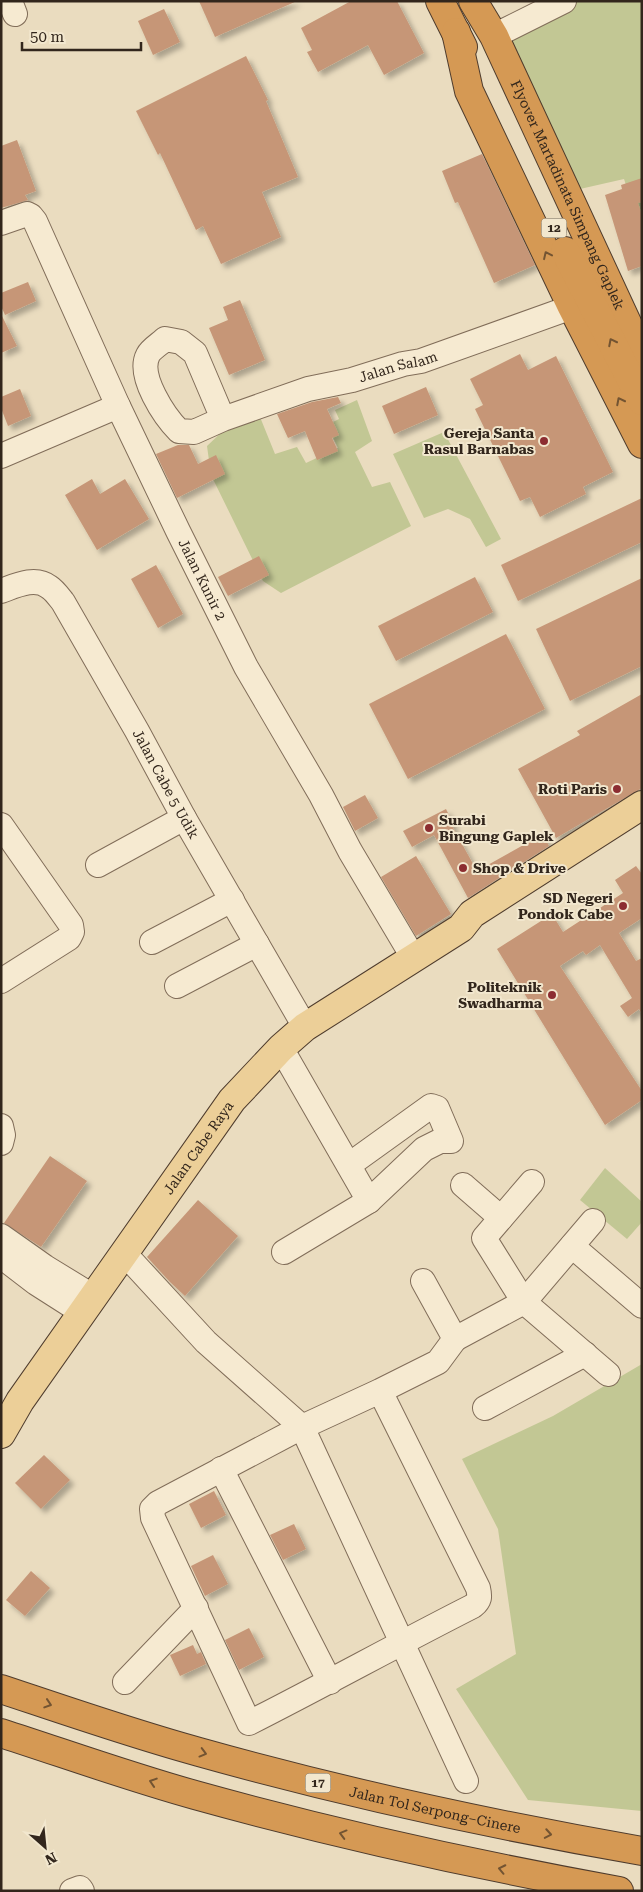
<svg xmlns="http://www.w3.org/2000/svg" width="643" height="1892" font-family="'Roboto Serif',serif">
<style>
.green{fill:#c2c794}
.building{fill:#c69677;filter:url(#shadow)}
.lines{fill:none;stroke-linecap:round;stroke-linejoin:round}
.minor-casing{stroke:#816d59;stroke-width:26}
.major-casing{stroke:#4f3c2d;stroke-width:30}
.highway-casing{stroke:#4f3c2d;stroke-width:30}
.minor{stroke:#f6ead1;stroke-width:24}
.major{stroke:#eccf98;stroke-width:28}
.highway{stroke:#d59954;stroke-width:28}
.oneway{stroke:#735432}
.poi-dot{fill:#8c2d31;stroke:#f2e7ce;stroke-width:2}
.labels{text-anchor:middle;stroke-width:4;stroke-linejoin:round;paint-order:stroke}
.shield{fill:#f2e7ce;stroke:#6c6051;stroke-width:1}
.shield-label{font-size:12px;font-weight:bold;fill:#32261c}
.street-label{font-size:14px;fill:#32261c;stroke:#f2e7ce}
.poi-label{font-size:14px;font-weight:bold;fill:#32261c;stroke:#f2e7ce;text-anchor:end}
</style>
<defs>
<filter id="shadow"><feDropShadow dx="4.5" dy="4.5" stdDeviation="2.5" flood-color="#0004"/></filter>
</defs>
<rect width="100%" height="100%" fill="#eadcbf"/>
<g class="green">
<path d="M 567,1 L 642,1 L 642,233 L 624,179 L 558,194 L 483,48 L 570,8 Z"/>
<path d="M 357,400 L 372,441 L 355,452 L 372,487 L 390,482 L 411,526 L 281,593 L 263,581 L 211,475 L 207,446 L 226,428 L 260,417 L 275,454 L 297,447 L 306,463 L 338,448 L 327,425 L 339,419 L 335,410 Z"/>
<path d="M 444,432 L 501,539 L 486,547 L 470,519 L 448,509 L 424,518 L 393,454 Z"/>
<path d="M 605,1168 L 642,1202 L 642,1222 L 627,1239 L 580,1200 Z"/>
<path d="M 642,1364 L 642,1811 L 528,1800 L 456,1689 L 516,1654 L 498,1529 L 462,1459 L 553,1416 Z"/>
</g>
<g class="building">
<path d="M 199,1 L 297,1 L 215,37 Z"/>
<path d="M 351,1 L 397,1 L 424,53 L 384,75 L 368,45 L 318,72 L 307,52 L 312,50 L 301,28 Z"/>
<path d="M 164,9 L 180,42 L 153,55 L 138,21 Z"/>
<path d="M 246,56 L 268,100 L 266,101 L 298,177 L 262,192 L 281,237 L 221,264 L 203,226 L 196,230 L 160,153 L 158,155 L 136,111 Z"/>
<path d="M 17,140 L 36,191 L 25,195 L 28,200 L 1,208 L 1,146 Z"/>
<path d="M 482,154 L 535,265 L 494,283 L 458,202 L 455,203 L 442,171 Z"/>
<path d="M 642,178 L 642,202 L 638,203 L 642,215 L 642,266 L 628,271 L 605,195 L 622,189 L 621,185 Z"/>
<path d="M 28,282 L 36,301 L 5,315 L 1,306 L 1,293 Z"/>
<path d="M 240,300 L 265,360 L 229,375 L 209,328 L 228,320 L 223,307 Z"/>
<path d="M 1,314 L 17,346 L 1,353 Z"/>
<path d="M 520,354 L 528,370 L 556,356 L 613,472 L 583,487 L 586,494 L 540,517 L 530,497 L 520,501 L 475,409 L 483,405 L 470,379 Z"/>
<path d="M 426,387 L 438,415 L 394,434 L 382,406 Z"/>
<path d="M 20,389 L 31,416 L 8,426 L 1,408 L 1,397 Z"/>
<path d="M 338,397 L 341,403 L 327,409 L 339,435 L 332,438 L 338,451 L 317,460 L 305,431 L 288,438 L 277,414 L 312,402 Z"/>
<path d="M 178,445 L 189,445 L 198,464 L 216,455 L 225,474 L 177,498 L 156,454 Z"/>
<path d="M 92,479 L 100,494 L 125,479 L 149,519 L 97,550 L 65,495 Z"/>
<path d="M 642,498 L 642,542 L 518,601 L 501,565 Z"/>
<path d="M 259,556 L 269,575 L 228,596 L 218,577 Z"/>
<path d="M 156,565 L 183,614 L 158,628 L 131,579 Z"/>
<path d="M 475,577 L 493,612 L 396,661 L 378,626 Z"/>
<path d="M 642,578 L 642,666 L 570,701 L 536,629 Z"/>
<path d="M 506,634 L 545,709 L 408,779 L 369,704 Z"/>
<path d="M 642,694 L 642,788 L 556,838 L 518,769 L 580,735 L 577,731 Z"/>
<path d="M 365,795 L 378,818 L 355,831 L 343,807 Z"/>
<path d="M 446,809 L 454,825 L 452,826 L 477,871 L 543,834 L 549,846 L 468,898 L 434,835 L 412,847 L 403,831 Z"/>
<path d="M 416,856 L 451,914 L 416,936 L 381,877 Z"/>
<path d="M 636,866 L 642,874 L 642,918 L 619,933 L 636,961 L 642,958 L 642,1014 L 639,1009 L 628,1017 L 620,1006 L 632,998 L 600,945 L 586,955 L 583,951 L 560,966 L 642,1091 L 642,1100 L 605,1125 L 497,949 L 552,914 L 563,932 L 623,893 L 615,880 Z"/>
<path d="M 50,1156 L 87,1181 L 41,1247 L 4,1223 Z"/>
<path d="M 198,1200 L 238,1236 L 185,1296 L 170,1282 L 147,1257 Z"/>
<path d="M 44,1455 L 70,1480 L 41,1509 L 15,1483 Z"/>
<path d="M 214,1491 L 226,1515 L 201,1528 L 189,1504 Z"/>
<path d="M 294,1524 L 306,1549 L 283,1560 L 270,1535 Z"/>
<path d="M 213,1555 L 228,1584 L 205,1596 L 191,1566 Z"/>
<path d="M 31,1571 L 50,1588 L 25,1616 L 6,1600 Z"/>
<path d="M 249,1628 L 264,1657 L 239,1670 L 225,1640 Z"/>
<path d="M 193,1645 L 197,1654 L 201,1652 L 206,1664 L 180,1676 L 170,1655 Z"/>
</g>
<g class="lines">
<g class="minor-casing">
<g id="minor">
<path d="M 10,1 L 15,14"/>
<path d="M 506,30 L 564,1"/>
<path id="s1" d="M 1,223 L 27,214 L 31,216 L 35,221 L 118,406 L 178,531 L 246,667 L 321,795 L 350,851 L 413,957"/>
<path id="s2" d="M 223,419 L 195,353 L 181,342 L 165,339 C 160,344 151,349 148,355 C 137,376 165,417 179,431 L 194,432 L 223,419 L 308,389 L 352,380 L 403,364 L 421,361 L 572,307"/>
<path d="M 1,456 L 118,406"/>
<path id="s3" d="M 1,591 C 15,586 35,576 49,587 C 54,590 59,597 63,602 L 137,731 L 184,818 L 305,1027"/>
<path d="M 1,825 L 71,925 L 72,932 L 69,938 L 1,981"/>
<path d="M 98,865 L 184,818"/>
<path d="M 152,942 L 232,900"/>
<path d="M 177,986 L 257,944"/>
<path d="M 281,1048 L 369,1201"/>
<path d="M 1,1126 L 3,1135 L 1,1143"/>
<path d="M 532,1182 L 484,1238 L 524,1302 L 608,1374"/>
<path d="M 463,1185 L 501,1218"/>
<path d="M 1,1236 L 45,1267 L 94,1297"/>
<path d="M 572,1246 L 642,1306"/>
<path d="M 284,1252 L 369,1201 L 424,1149 L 440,1141 L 451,1141 L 437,1108 L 431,1106 L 349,1165"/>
<path d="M 124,1253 L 206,1342 L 302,1427 L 466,1781"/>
<path d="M 1,1256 L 36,1283 L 83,1313"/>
<path d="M 455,1339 L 524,1302 L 593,1221"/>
<path d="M 380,1391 L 478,1588 C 480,1597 480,1600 473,1606 C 398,1644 324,1685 249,1723 L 153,1518 L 152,1509 L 158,1503 L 302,1427 L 380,1391 L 438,1362 L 455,1339 L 423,1281"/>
<path d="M 485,1408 L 585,1354"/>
<path d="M 221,1469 L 330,1682"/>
<path d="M 125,1682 L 196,1608"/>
<path d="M 72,1891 L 80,1888 L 82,1891"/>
</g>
</g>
<g class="major-casing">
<g id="major">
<path id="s4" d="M 1,1434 L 20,1401 L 232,1100 L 281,1048 L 305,1027 L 461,928 L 472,914 L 642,805"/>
</g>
</g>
<g class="highway-casing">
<g id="highway">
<path d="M 440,1 L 463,47"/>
<path id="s5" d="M 473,1 L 494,36 L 642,355"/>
<path d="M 456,32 L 469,91 L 572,307 L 642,444"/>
<path d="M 565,251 L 642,401"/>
<path id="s6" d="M 1,1689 C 67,1711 133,1734 199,1752 C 345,1793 493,1825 642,1851"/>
<path d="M 1,1733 C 66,1754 130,1777 195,1795 C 335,1834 476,1865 619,1891"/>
</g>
</g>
<use href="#minor" class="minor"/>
<use href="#major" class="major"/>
<use href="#highway" class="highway"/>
</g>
<defs><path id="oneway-chevron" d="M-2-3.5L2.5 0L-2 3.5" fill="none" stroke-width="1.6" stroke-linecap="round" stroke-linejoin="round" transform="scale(1.25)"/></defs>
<g class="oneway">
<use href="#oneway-chevron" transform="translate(547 255) rotate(-115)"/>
<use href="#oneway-chevron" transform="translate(612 342) rotate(-117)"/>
<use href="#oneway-chevron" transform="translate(620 401) rotate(-117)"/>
<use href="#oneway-chevron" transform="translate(48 1704) rotate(18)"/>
<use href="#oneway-chevron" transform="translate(203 1753) rotate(15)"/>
<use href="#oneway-chevron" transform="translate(153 1782) rotate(-162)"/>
<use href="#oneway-chevron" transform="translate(343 1834) rotate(-165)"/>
<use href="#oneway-chevron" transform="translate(548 1834) rotate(10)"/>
<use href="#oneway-chevron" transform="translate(502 1869) rotate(-168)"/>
</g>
<g class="poi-dot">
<circle cx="544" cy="441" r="5"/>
<circle cx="617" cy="789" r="5"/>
<circle cx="429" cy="828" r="5"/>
<circle cx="463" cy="868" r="5"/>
<circle cx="623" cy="906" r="5"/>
<circle cx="552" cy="995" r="5"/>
</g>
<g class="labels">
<g class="shield">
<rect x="541.5" y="218.5" width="25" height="19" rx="4"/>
<rect x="305.5" y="1773.5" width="25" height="19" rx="4"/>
</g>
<g class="shield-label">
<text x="554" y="232">12</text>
<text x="318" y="1787">17</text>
</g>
<g class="street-label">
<text dy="5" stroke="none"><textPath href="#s5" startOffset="216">Flyover Martadinata Simpang Gaplek</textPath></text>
<text dy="5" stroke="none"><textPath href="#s2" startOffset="445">Jalan Salam</textPath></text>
<text dy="5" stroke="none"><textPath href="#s1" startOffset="434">Jalan Kunir 2</textPath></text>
<text dy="5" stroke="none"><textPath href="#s3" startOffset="280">Jalan Cabe 5 Udik</textPath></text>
<text dy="5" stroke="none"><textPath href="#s4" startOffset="348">Jalan Cabe Raya</textPath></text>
<text dy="5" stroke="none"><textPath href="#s6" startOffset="451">Jalan Tol Serpong–Cinere</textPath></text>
</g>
<g class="poi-label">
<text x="534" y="438">Gereja Santa<tspan x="534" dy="16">Rasul Barnabas</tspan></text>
<text x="607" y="794">Roti Paris</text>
<text x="439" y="825" text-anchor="start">Surabi<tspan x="439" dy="16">Bingung Gaplek</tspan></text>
<text x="473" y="873" text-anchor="start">Shop &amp; Drive</text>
<text x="613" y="903">SD Negeri<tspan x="613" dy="16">Pondok Cabe</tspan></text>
<text x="542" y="992">Politeknik<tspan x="542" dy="16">Swadharma</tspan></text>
</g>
</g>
<rect width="643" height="1892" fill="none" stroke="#32261c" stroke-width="5"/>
<g transform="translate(45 1847) rotate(153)" stroke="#f2e7ce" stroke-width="4" paint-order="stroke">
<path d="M0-4L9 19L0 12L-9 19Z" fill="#32261c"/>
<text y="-8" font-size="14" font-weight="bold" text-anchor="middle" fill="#32261c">N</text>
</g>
<path d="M22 42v8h119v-8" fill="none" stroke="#32261c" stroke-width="2.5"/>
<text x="30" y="42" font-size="15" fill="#32261c" stroke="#f2e7ce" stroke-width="4" paint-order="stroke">50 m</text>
</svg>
